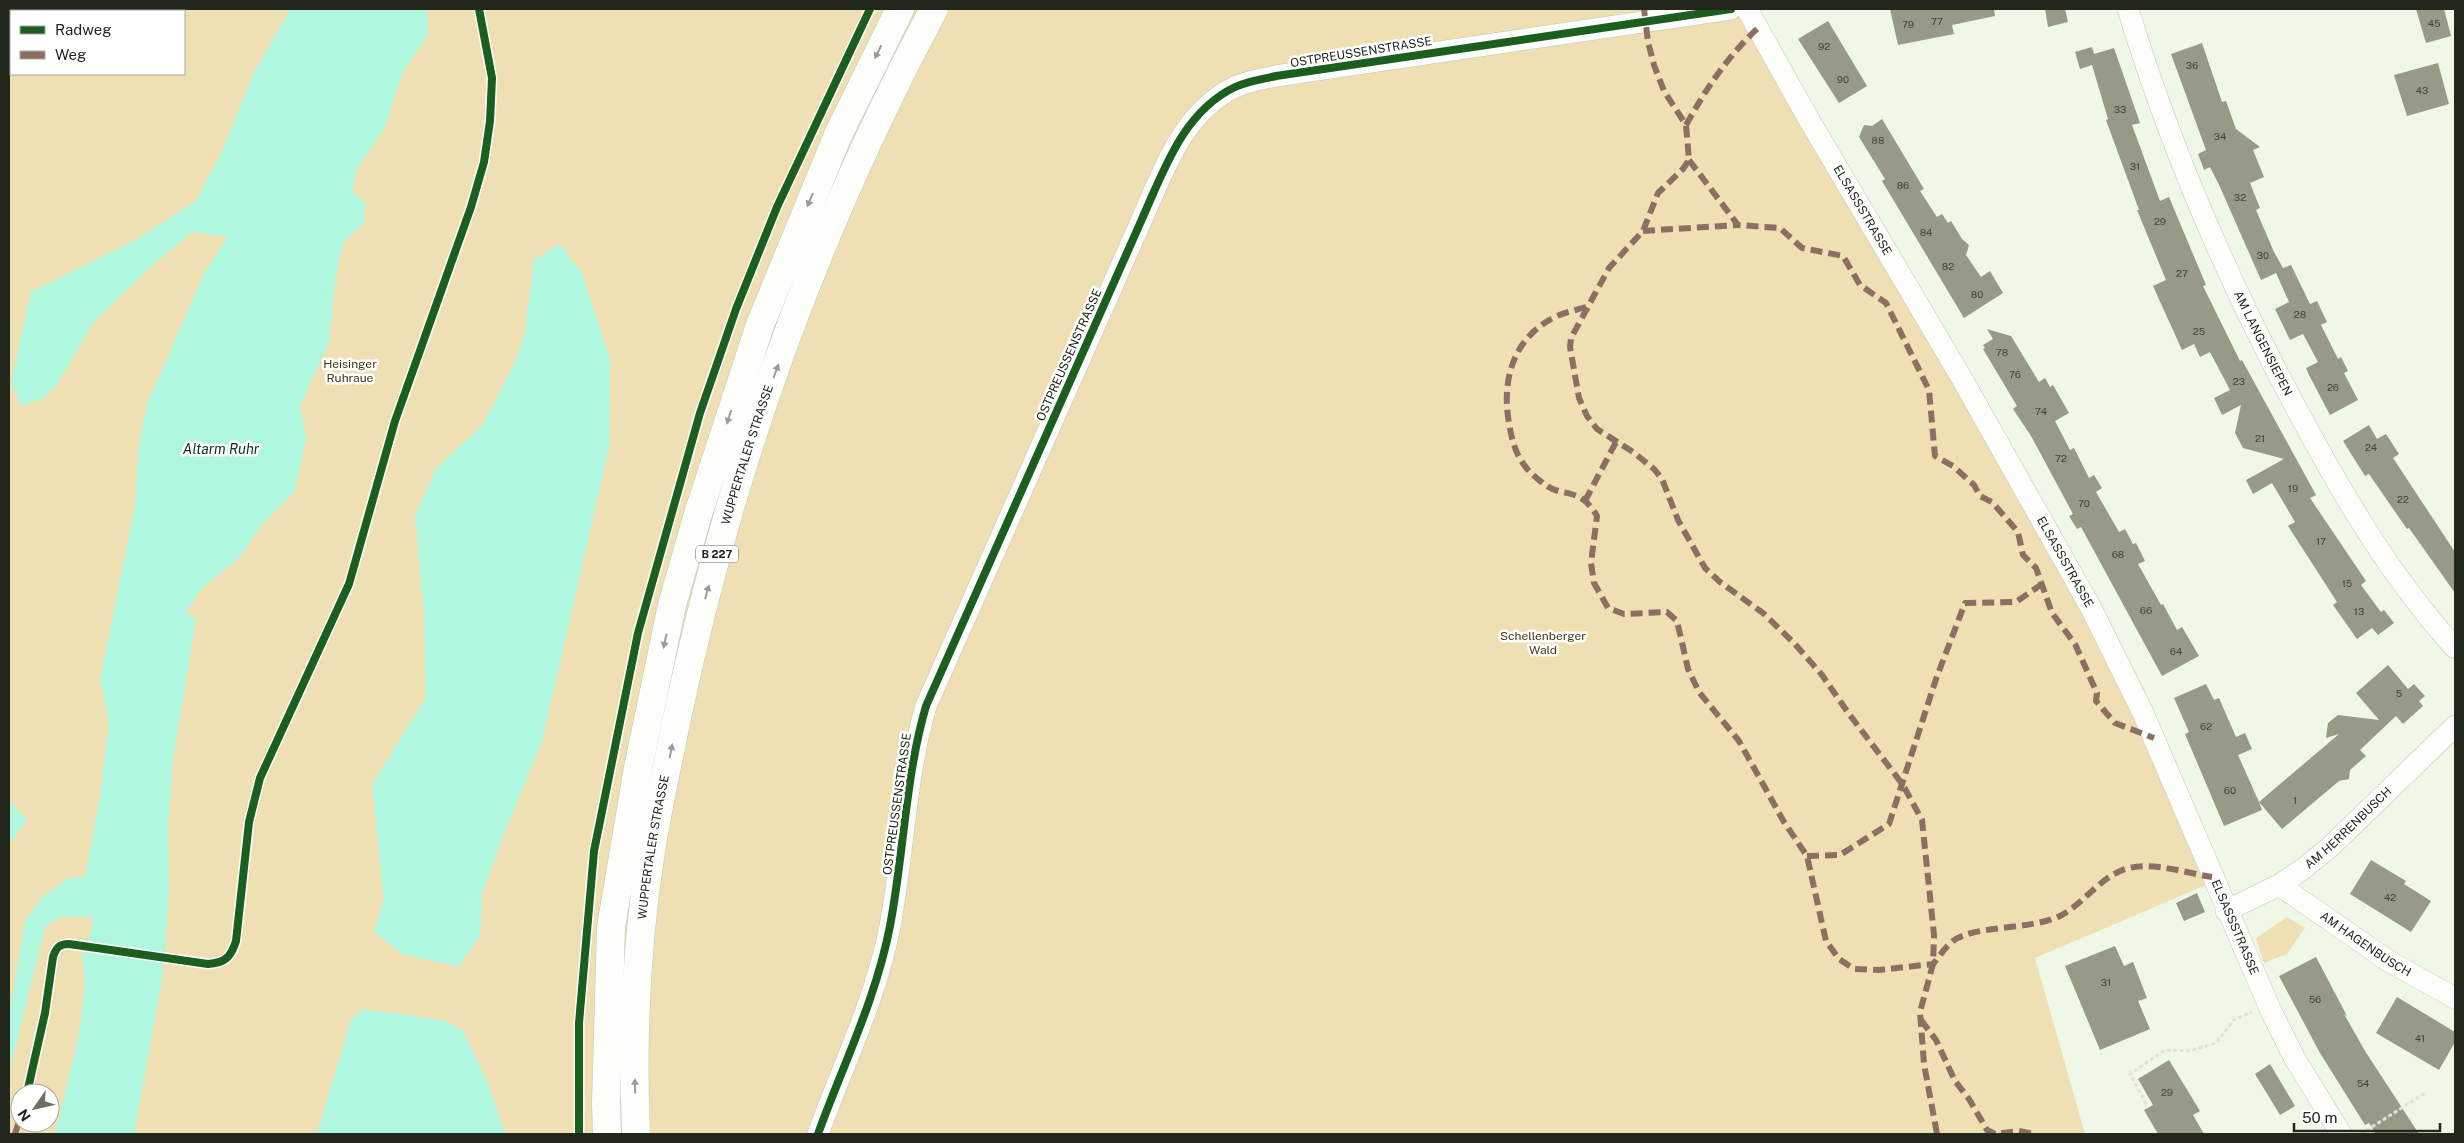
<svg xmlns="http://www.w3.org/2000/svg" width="2464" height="1143" font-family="'Public Sans',sans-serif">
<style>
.green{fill:#eee0b3;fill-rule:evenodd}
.water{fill:#aef6dd}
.building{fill:#969a86}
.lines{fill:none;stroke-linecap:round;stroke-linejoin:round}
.street-casing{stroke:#c0c6b9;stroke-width:22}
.primary-casing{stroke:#c0c6b9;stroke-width:29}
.path{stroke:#dfe2dc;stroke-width:3;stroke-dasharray:4 2.5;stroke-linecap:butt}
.street{stroke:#fdfefb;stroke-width:21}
.primary{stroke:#fdfefb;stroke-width:28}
.quiet{stroke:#8d6e63;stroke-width:6;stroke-dasharray:12 6;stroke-linecap:butt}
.cycleway-casing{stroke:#fff;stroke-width:11}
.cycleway{stroke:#1b5e20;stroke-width:8}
.oneway{fill:#9a9d97}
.labels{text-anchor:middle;stroke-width:5;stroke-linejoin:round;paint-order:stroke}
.number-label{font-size:10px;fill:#3f4436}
.shield{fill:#fff;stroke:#646860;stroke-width:1}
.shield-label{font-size:11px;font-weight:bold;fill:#22271c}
.street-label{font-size:12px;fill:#22271c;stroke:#fff}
.park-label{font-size:12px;fill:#443513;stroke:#fff}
.water-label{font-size:14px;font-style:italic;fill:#033429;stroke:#fff}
</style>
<rect width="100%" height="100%" fill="#eff7e6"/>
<g class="green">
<path d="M 9,9 L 1743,9 L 2088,610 L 2211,883 L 2035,958 L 2085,1134 L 9,1134 ZM 11,11 L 184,11 L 184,74 L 11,74 ZM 20,1093 L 50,1093 L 50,1123 L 20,1123 Z"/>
<path d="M 2287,917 L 2305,928 L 2287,954 L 2264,963 L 2256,938 Z"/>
</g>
<g class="water">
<path d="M 290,9 L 427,9 L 428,35 L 403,72 L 384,129 L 357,169 L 352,191 L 365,203 L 364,222 L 343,243 L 336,277 L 329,341 L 300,406 L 306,438 L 295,491 L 262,525 L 238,559 L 203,587 L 186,612 L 196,619 L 173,759 L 168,828 L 169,896 L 162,980 L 134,1134 L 55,1134 L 79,1035 L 85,981 L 82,957 L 92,928 L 92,916 L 60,917 L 45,927 L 9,1072 L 9,1013 L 25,921 L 44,895 L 70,878 L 85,877 L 100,796 L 109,723 L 100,680 L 135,505 L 139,444 L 147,405 L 204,273 L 228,237 L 192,232 L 148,269 L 93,323 L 56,386 L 42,399 L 21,406 L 11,382 L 31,292 L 137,239 L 196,201 L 224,147 L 253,74 Z"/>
<path d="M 559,244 L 582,273 L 610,360 L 609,448 L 542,741 L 502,839 L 482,894 L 480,936 L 458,967 L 402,954 L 374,932 L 384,899 L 372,784 L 426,698 L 424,612 L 415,517 L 436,468 L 482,426 L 515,362 L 525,332 L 534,260 Z"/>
<path d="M 9,800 L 27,820 L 9,844 Z"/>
<path d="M 363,1009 L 443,1020 L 462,1029 L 487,1081 L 505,1134 L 317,1134 L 351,1019 Z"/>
</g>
<g class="building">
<path d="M 1890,9 L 1994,9 L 1995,16 L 1952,25 L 1954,34 L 1898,45 Z"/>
<path d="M 2045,9 L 2065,9 L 2068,22 L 2048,27 Z"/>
<path d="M 2416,9 L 2444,9 L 2451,36 L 2426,43 Z"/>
<path d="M 1828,21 L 1867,86 L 1839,103 L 1798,39 Z"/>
<path d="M 2202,43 L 2222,102 L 2226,101 L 2236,129 L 2260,147 L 2253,150 L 2264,177 L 2250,183 L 2260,208 L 2256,210 L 2274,252 L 2283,268 L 2291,265 L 2310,304 L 2317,301 L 2327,322 L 2321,325 L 2338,359 L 2341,357 L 2348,371 L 2344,373 L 2358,400 L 2330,415 L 2309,375 L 2306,368 L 2318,362 L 2303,334 L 2290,340 L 2275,309 L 2289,302 L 2276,273 L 2261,280 L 2220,187 L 2210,167 L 2204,170 L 2198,154 L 2206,150 L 2171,54 Z"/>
<path d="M 2092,47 L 2094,54 L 2114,48 L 2140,123 L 2132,125 L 2160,201 L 2169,197 L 2206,285 L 2203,286 L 2240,361 L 2242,360 L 2316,495 L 2310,498 L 2366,581 L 2361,585 L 2381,612 L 2384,610 L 2394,623 L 2378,635 L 2372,628 L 2357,639 L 2333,605 L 2337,602 L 2288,526 L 2295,522 L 2272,483 L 2253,494 L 2246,480 L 2284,459 L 2243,448 L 2235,433 L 2241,405 L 2222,415 L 2214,398 L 2230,390 L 2210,352 L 2200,357 L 2194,344 L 2182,350 L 2153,286 L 2166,280 L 2137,210 L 2139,210 L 2106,120 L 2108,119 L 2092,65 L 2080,69 L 2075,52 Z"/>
<path d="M 2438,63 L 2449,104 L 2407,116 L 2394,75 Z"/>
<path d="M 1882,119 L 1924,189 L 1920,191 L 1937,217 L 1942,214 L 1948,223 L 1951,221 L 1962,239 L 1969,245 L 1966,255 L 1981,277 L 1990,271 L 2003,293 L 1964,318 L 1882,181 L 1885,179 L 1859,137 L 1864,125 L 1872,126 Z"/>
<path d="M 1987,329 L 2011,336 L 2039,382 L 2045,378 L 2050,387 L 2053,385 L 2069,413 L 2055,421 L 2070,450 L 2074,448 L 2089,478 L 2094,475 L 2102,488 L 2096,492 L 2119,532 L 2125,529 L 2133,544 L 2136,543 L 2145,561 L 2138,564 L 2161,605 L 2163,604 L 2177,630 L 2182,627 L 2199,656 L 2162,676 L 2081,527 L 2077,529 L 2069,516 L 2073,514 L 2031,436 L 2013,409 L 2017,406 L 1983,349 L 1985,348 L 1983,345 L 1993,339 Z"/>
<path d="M 2369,425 L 2377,439 L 2386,434 L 2399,454 L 2393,458 L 2455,552 L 2455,593 L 2409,528 L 2407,529 L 2369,474 L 2365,476 L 2343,441 Z"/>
<path d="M 2388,665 L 2408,689 L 2414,684 L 2425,696 L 2419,701 L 2423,706 L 2403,724 L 2396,716 L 2360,750 L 2366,756 L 2350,770 L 2349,779 L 2339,781 L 2282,829 L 2259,802 L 2262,810 L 2224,826 L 2185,734 L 2189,732 L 2174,698 L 2206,684 L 2214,700 L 2219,698 L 2236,737 L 2245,733 L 2252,749 L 2238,755 L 2259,802 L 2339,734 L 2326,738 L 2328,723 L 2338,715 L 2379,720 L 2356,693 Z"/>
<path d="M 2371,860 L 2406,881 L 2404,884 L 2431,901 L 2411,932 L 2350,894 Z"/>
<path d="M 2197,893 L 2205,912 L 2184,921 L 2176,903 Z"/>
<path d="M 2115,946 L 2124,966 L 2133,962 L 2147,998 L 2138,1001 L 2150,1029 L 2100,1050 L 2065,966 Z"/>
<path d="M 2316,957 L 2347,1016 L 2344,1014 L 2365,1051 L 2419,1134 L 2376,1134 L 2369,1123 L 2365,1125 L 2320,1053 L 2279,976 Z"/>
<path d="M 2397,997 L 2455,1032 L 2455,1042 L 2439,1070 L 2376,1033 Z"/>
<path d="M 2169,1060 L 2200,1111 L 2193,1115 L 2204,1134 L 2158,1134 L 2144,1110 L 2153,1105 L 2138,1079 Z"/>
<path d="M 2270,1064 L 2295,1106 L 2280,1115 L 2255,1074 Z"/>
</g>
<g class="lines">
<g class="street-casing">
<g id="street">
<path id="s1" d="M 1747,9 L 1808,118 L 1961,377 L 2091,608 L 2143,713 L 2271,1011 L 2295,1059 L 2341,1134"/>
<path id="s2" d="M 2128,9 C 2170,147 2227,279 2295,406 C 2341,492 2389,575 2455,648"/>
<path id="s3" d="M 2279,885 L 2390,962 L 2455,998"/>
<path id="s4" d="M 2226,911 L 2279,885 L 2303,869 L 2331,846 L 2455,726"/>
<path d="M 818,1134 C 843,1065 876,999 890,926 C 904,853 905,778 926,706 L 1142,219 C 1164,170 1183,112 1235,87 C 1248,81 1263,79 1276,76 L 1731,9"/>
</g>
</g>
<g class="primary-casing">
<g id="primary">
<path d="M 607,1134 L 606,1104 L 611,927 L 638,768 L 672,605 L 698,514 L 760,325 L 838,135 L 900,9"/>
<path id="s5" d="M 636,1134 C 632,1040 636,945 651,851 C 658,807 668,762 677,718 C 729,472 815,231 934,9"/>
</g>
</g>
<g class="path">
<path d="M 2146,1104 L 2130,1074 L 2165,1050 L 2189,1051 L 2216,1043 L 2234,1020 L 2252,1012"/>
<path d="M 2361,1134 L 2425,1093"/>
</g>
<use href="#street" class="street"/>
<use href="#primary" class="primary"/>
<g class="quiet">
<path d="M 1644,9 L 1648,42 L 1654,65 L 1664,91 L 1686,125 L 1689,160 L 1683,169 L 1658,193 L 1643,231 L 1609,268 L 1571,338 L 1570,347 L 1579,398 L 1587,416 L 1597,429 L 1633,452 L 1654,469 L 1662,479 L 1678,520 L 1705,568 L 1720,582 L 1763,613 L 1794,643 L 1822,675 L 1849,714 L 1903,785 L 1922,820 L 1934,935 L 1933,964 L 1920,1012 L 1924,1064 L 1937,1134"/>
<path d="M 1686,125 C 1706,89 1727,57 1758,28"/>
<path d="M 1689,160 L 1738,225 L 1780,228 L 1802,248 L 1843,256 L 1860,285 L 1886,303 L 1929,390 L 1935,456 L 1953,466 L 1974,485 L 1980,496 L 1992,502 L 2018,532 L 2023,555 L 2036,568 L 2052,613 L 2075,644 L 2097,693 L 2096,701 L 2115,723 L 2154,738"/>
<path d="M 1643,231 L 1738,225"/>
<path d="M 1586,307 C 1576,310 1566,312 1557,316 C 1514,336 1501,379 1509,423 C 1512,441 1516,457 1529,471 C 1534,476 1541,482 1547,486 C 1558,494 1574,491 1585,501 C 1590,505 1594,511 1597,516 L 1591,563 L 1594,583 L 1608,608 L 1624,614 L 1667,612 L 1677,621 L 1688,669 L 1699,692 L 1739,741 L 1784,822 L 1807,856 L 1826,941 L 1839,959 L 1854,969 L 1879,970 L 1933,964 C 1939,957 1945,947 1953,941 C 1974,925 2031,930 2060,916 C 2085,903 2101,875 2129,868 C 2154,862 2186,873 2212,877"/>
<path d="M 1585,501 L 1616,442"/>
<path d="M 1807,856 L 1840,855 L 1889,824 L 1936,679 L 1965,603 L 2016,602 L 2042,584"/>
<path d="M 1921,1020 L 1936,1040 L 1955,1081 L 1969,1099 L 1987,1130 L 1995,1134 L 2019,1131 L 2033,1134"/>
<path d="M 15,1134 L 20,1118"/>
</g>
<g class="cycleway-casing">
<g id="cycleway">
<path d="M 27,1093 L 45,1013 L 53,957 C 56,948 59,944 69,944 L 208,964 C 225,963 231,957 236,941 L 249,822 L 260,778 L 349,584 L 395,421 L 471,207 L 484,162 L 490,121 L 492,78 L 479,9"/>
<path d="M 579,1134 L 579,1023 L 594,851 L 638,633 L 700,413 L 736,309 L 777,207 L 870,9"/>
<path d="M 818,1134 C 843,1065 876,999 890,926 C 904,853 905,778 926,706 L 1142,219 C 1164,170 1183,112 1235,87 C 1248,81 1263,79 1276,76 L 1731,9"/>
</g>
</g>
<use href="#cycleway" class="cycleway"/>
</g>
<defs><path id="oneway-solid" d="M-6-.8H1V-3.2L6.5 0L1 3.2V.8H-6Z" transform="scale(1.25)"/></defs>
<g class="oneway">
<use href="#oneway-solid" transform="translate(878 52) rotate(116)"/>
<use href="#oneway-solid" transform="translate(810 200) rotate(113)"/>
<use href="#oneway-solid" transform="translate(776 371) rotate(-70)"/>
<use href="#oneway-solid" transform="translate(729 417) rotate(108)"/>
<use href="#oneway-solid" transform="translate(707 592) rotate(-75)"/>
<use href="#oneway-solid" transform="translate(665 641) rotate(102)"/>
<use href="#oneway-solid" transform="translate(671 751) rotate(-79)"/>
<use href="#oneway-solid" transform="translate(635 1086) rotate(-91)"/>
</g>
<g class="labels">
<g class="number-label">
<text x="1937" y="25">77</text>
<text x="2434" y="27">45</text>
<text x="1908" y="28">79</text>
<text x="1824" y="50">92</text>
<text x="2192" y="69">36</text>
<text x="1843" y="83">90</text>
<text x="2422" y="94">43</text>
<text x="2120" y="113">33</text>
<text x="2220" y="140">34</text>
<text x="1878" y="144">88</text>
<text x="2135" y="170">31</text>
<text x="1903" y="189">86</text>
<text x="2240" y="201">32</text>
<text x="2160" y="225">29</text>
<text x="1926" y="236">84</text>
<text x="2263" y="259">30</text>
<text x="1948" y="270">82</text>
<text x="2182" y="277">27</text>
<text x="1977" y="298">80</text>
<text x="2300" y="318">28</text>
<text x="2199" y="335">25</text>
<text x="2002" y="356">78</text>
<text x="2015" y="378">76</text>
<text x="2239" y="385">23</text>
<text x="2333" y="391">26</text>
<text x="2041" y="415">74</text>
<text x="2260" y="442">21</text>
<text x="2371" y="451">24</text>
<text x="2061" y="462">72</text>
<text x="2293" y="492">19</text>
<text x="2403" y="503">22</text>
<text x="2084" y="507">70</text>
<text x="2321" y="545">17</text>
<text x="2118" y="558">68</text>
<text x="2347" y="587">15</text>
<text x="2146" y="614">66</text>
<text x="2359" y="615">13</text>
<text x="2176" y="655">64</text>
<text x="2399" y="697">5</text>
<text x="2206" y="730">62</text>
<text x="2230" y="794">60</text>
<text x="2295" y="804">1</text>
<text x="2390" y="901">42</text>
<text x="2106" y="986">31</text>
<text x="2315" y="1003">56</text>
<text x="2420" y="1042">41</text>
<text x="2363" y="1087">54</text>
<text x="2167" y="1096">29</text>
</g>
<rect class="shield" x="696" y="545.5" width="42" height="17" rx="4"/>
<g class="shield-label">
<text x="717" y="558">B 227</text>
</g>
<g class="street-label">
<text transform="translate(1361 52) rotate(-9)" y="4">OSTPREUSSENSTRASSE</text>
<text dy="4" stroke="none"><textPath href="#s1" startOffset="232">ELSASSSTRASSE</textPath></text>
<text dy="4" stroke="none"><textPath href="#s2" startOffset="361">AM LANGENSIEPEN</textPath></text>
<text transform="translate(1069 355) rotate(-66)" y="4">OSTPREUSSENSTRASSE</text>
<text dy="4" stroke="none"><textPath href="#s5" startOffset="692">WUPPERTALER STRASSE</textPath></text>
<text dy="4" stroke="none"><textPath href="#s1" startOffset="638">ELSASSSTRASSE</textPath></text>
<text transform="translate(897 804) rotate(-82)" y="4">OSTPREUSSENSTRASSE</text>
<text dy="4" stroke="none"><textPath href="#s4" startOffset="149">AM HERRENBUSCH</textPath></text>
<text dy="4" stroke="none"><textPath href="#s5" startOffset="288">WUPPERTALER STRASSE</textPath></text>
<text dy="4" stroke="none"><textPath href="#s1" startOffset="1041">ELSASSSTRASSE</textPath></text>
<text dy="4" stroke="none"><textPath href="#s3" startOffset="105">AM HAGENBUSCH</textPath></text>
</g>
<g class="park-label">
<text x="350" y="368">Heisinger<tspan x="350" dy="14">Ruhraue</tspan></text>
<text x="1543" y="640">Schellenberger<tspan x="1543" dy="14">Wald</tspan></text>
</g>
<g class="water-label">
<text x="221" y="454">Altarm Ruhr</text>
</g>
</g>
<rect width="2464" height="1143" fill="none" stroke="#22271c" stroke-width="20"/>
<rect x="10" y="10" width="175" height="65" fill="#ffffff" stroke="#a7a9a4"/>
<rect x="20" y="26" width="25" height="8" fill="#1b5e20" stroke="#a7a9a4"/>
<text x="55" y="35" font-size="15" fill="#22271c">Radweg</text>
<rect x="20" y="51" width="25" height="8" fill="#8d6e63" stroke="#a7a9a4"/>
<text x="55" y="60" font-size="15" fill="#22271c">Weg</text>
<g transform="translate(35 1108) rotate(236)"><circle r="24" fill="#ffffff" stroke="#a7a9a4"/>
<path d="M0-4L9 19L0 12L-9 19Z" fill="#6a7063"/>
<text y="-8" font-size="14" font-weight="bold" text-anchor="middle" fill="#22271c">N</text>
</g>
<path d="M2294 1123v8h146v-8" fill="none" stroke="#22271c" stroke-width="2.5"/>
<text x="2302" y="1123" font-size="15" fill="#22271c" stroke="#ffffff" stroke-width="4" paint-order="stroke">50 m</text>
</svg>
